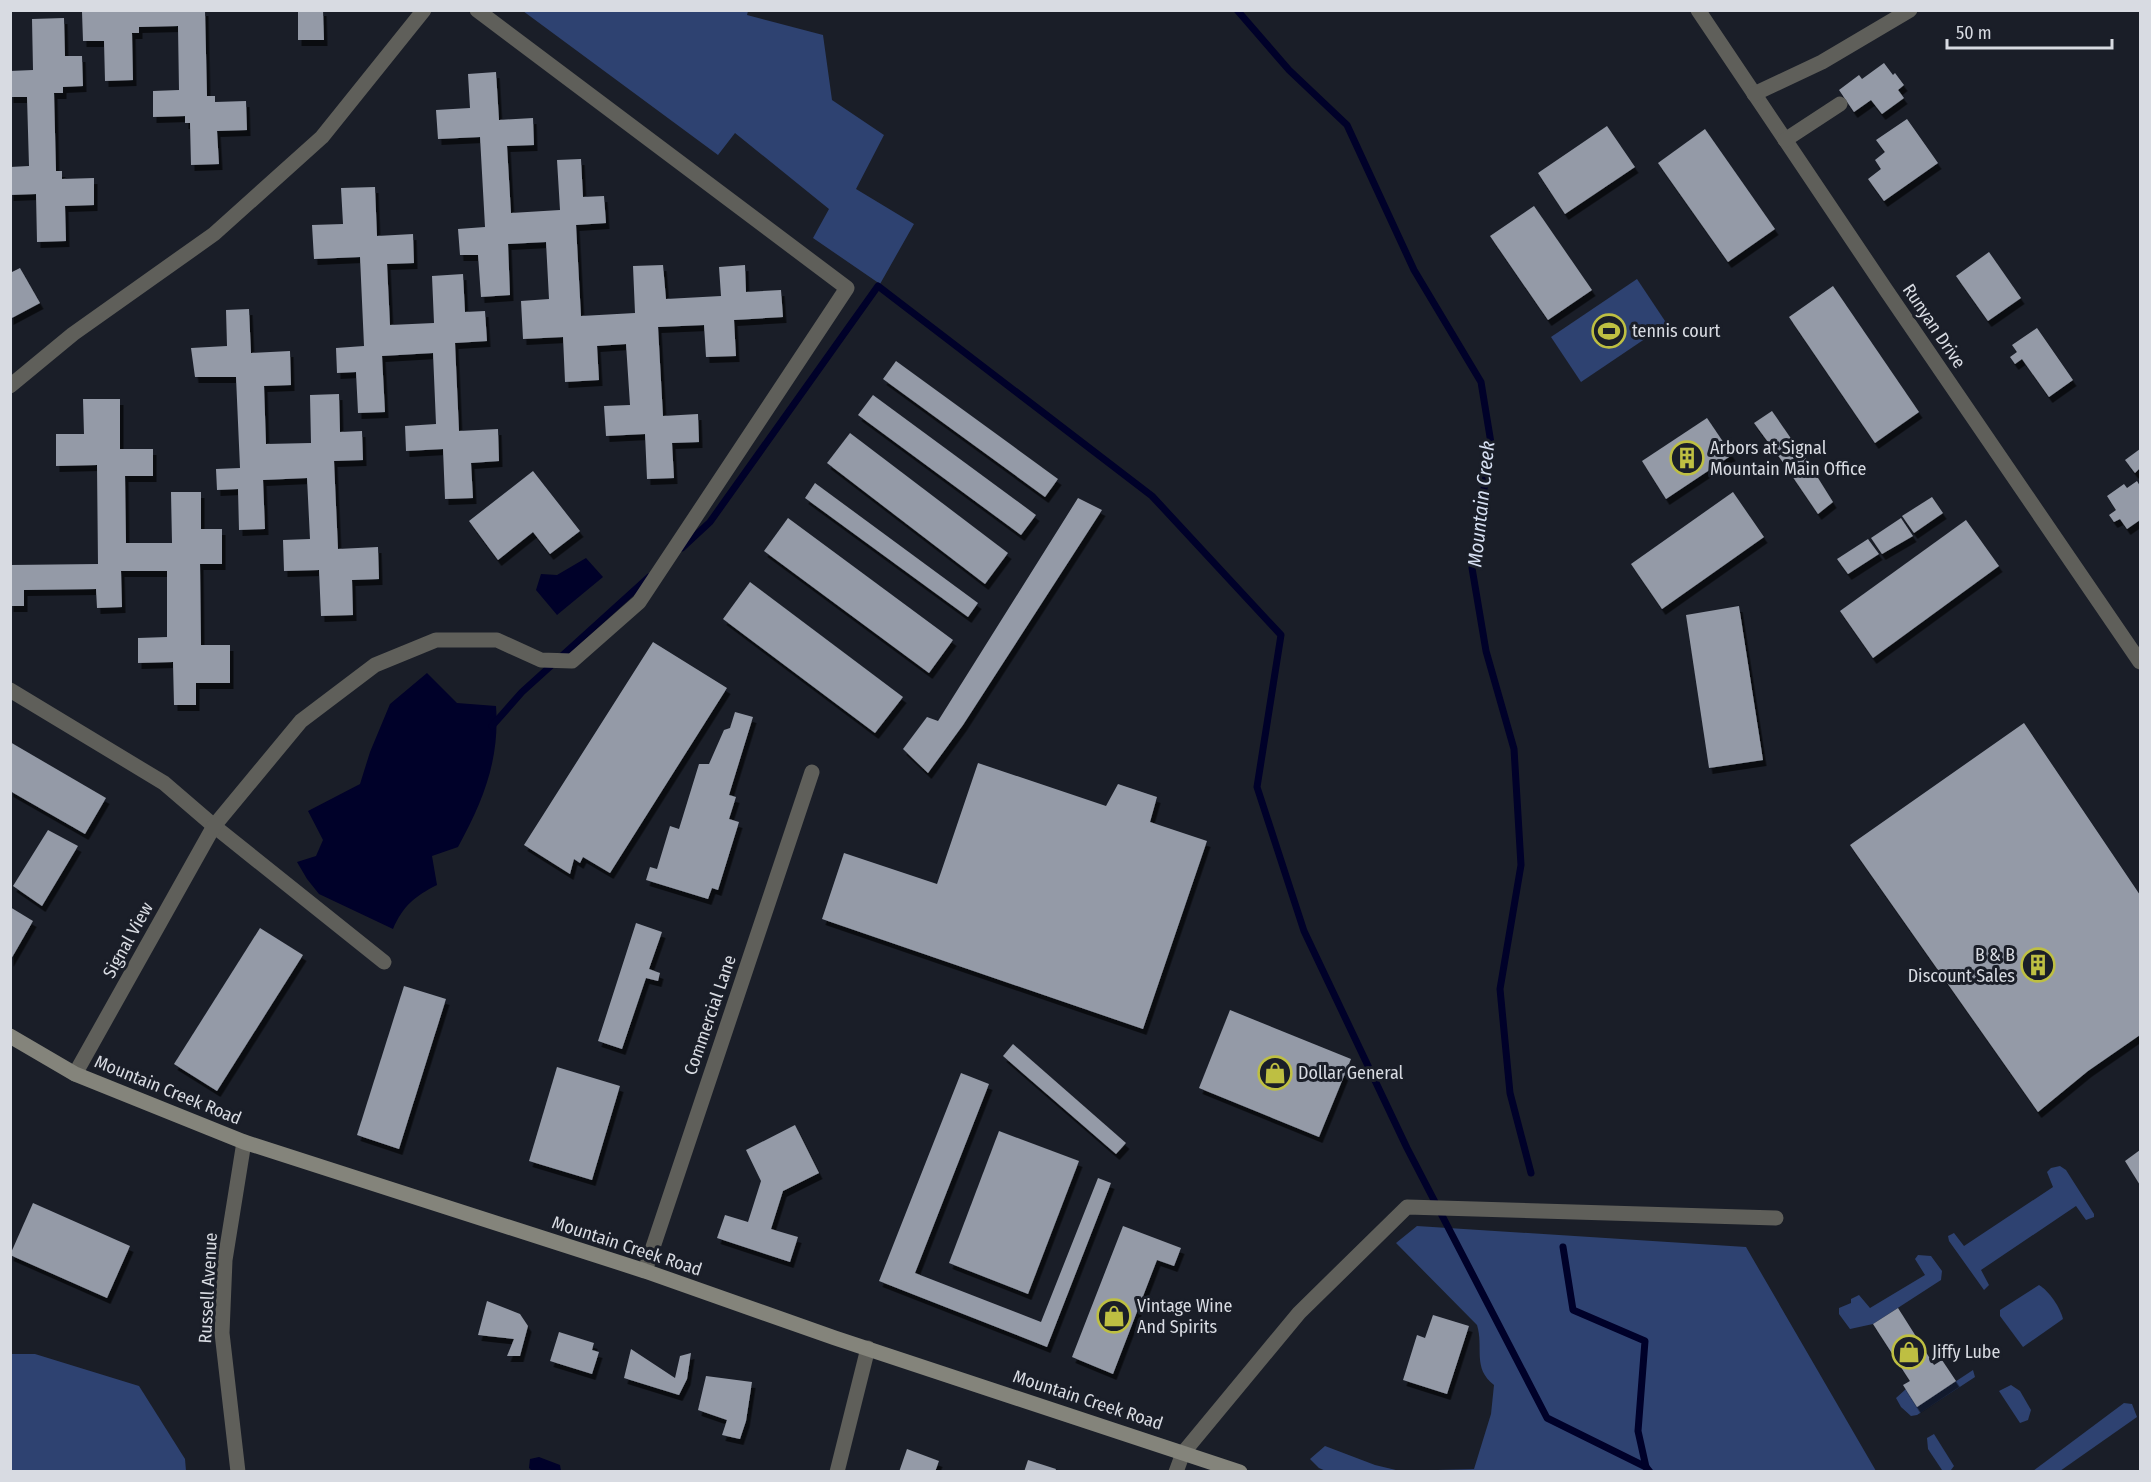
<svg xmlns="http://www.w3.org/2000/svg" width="2151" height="1482" font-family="'Fira Sans Condensed',sans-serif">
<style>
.green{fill:#2e4271}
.water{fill:#000129}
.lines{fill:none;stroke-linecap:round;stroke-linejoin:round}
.stream{stroke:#000129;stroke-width:7}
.building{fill:#949aa7;filter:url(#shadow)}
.street{stroke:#5f5f5a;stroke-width:15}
.secondary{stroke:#84847b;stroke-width:15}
.labels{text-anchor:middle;stroke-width:6;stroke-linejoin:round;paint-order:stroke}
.street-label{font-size:18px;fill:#d8dbe2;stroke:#1a1e28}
.poi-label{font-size:18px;fill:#d8dbe2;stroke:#1a1e28;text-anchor:start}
.water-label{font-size:20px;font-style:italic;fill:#d6dff1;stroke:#1a1e28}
</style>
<defs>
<filter id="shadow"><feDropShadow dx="3.5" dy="6" stdDeviation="0" flood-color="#0009"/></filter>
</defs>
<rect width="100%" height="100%" fill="#1a1e28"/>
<g class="green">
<path d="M 523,11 L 748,11 L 747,15 L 823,35 L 832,100 L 884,135 L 856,189 L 914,224 L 880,284 L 813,238 L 829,209 L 735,133 L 718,155 Z"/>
<path d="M 1637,279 L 1667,324 L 1581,382 L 1551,337 Z"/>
<path d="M 2060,1166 L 2066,1170 L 2094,1214 L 2094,1217 L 2086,1220 L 2076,1206 L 1981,1270 L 1989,1285 L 1984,1290 L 1949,1241 L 1948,1236 L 1954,1233 L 1964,1246 L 2053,1187 L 2047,1172 L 2051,1168 Z"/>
<path d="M 1417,1226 L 1746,1247 L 1876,1471 L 1328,1472 L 1319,1468 L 1310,1459 L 1325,1446 L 1375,1465 L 1400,1471 L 1474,1469 L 1491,1414 L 1494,1385 C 1472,1368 1484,1348 1477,1325 L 1396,1243 Z"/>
<path d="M 1918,1255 L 1931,1256 L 1942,1271 L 1941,1280 L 1873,1324 L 1850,1329 L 1839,1314 L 1839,1308 L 1851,1303 L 1851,1299 L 1859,1295 L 1870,1308 L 1925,1275 L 1915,1259 Z"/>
<path d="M 2039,1285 C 2049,1291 2060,1307 2063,1319 L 2023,1347 L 2000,1316 L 2000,1310 Z"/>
<path d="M 11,1354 L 35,1354 L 139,1386 L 185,1459 L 186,1471 L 11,1471 Z"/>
<path d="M 1973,1370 L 1975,1377 L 1917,1415 L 1911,1416 L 1901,1407 L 1896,1398 L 1906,1389 L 1917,1407 Z"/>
<path d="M 2011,1385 L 2020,1391 L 2031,1410 L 2028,1420 L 2020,1423 L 1999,1391 Z"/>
<path d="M 2124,1403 L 2132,1404 L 2137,1417 L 2060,1471 L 2033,1471 Z"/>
<path d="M 1934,1434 L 1954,1466 L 1951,1470 L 1942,1470 L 1928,1449 L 1927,1438 Z"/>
</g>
<g class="water">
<path d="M 586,558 L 603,577 L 557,615 L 536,590 L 541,574 L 557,575 Z"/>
<path d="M 427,673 L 457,703 L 496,706 C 500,760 483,801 458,847 L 432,856 L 437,885 C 415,896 403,906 393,929 L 319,894 L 307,879 L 297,862 L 316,856 L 323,840 L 308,811 L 360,784 L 370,752 L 390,704 Z"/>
<path d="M 539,1457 L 560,1465 L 561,1471 L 532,1471 L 529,1468 L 530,1459 Z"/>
</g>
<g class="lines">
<g class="stream">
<path d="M 1237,10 L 1289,70 L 1347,125 L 1414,270 L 1481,382 L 1491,443 L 1472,568 L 1486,651 L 1514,749 L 1521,865 L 1500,989 L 1510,1093 L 1531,1173"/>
<path d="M 682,548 L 710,522 L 878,286 L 1152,496 L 1281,635 L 1257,787 L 1304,931 L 1407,1148 L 1547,1418 L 1646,1467 L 1650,1472"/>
<path d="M 492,726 L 522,692 L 649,577"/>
<path d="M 1563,1247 L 1573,1310 L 1645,1341 L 1638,1431 L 1646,1467"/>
</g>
</g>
<g class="building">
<path d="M 104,10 L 205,10 L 207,96 L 215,96 L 215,102 L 246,101 L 247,130 L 217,131 L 219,164 L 191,165 L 190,123 L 185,123 L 185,116 L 153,117 L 153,91 L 179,90 L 178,26 L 139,27 L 139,33 L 132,33 L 133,80 L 105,81 L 104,41 L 83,41 L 82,12 Z"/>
<path d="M 298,10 L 323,10 L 324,40 L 298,40 Z"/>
<path d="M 64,18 L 65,56 L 82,56 L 83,86 L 63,87 L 63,93 L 54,93 L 56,171 L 62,171 L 62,179 L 94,178 L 94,205 L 65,206 L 66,241 L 37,242 L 36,194 L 10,195 L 10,167 L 29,166 L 27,97 L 10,97 L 10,71 L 33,70 L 32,19 Z"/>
<path d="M 1884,63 L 1893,75 L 1895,73 L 1904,85 L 1898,90 L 1904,98 L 1882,114 L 1871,100 L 1854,112 L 1839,90 L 1859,75 L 1862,79 Z"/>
<path d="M 496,72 L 499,120 L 533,118 L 534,145 L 507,146 L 511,213 L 560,210 L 557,160 L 581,159 L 583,197 L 604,196 L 606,223 L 576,225 L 581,316 L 635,313 L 633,266 L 663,265 L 666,299 L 721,296 L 719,267 L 745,265 L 746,292 L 781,290 L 783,317 L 734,320 L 736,356 L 706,357 L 704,325 L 658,327 L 663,416 L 698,414 L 699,442 L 672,443 L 674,478 L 647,479 L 645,434 L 606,436 L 604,406 L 630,405 L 626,344 L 597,346 L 599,380 L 565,382 L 563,337 L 523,339 L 521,301 L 549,299 L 546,242 L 508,244 L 510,295 L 481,297 L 478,255 L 460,255 L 458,229 L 485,227 L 480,137 L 438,139 L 436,110 L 470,108 L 468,74 Z"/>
<path d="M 1907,119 L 1938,163 L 1884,201 L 1868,179 L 1881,169 L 1875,160 L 1885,152 L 1876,140 Z"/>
<path d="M 1607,126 L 1635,167 L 1565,214 L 1538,173 Z"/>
<path d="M 1705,129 L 1775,229 L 1728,262 L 1658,163 Z"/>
<path d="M 375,187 L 377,236 L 413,234 L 414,263 L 387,264 L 390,325 L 434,323 L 432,276 L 463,274 L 465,312 L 485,311 L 487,341 L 455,343 L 459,431 L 498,429 L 499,461 L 471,463 L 473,498 L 445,499 L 443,449 L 406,451 L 405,426 L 436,424 L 433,353 L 382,356 L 385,412 L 358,413 L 356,372 L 337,373 L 336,348 L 364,346 L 360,257 L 314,259 L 312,225 L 343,224 L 341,188 Z"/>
<path d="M 1534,206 L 1592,290 L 1548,320 L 1490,236 Z"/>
<path d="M 1989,252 L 2021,298 L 1988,321 L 1956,276 Z"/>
<path d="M 20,268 L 40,303 L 10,319 L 10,273 Z"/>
<path d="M 1833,286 L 1919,412 L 1875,443 L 1789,317 Z"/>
<path d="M 249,309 L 251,353 L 290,351 L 291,385 L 264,386 L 266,444 L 311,443 L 310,395 L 339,394 L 340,432 L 362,431 L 363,460 L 334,461 L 338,549 L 378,547 L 379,579 L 352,580 L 353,615 L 321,616 L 319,570 L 284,571 L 283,540 L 310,539 L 307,478 L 263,480 L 265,529 L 239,530 L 238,489 L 217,490 L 216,469 L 240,468 L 236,377 L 195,377 L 191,348 L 227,346 L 226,310 Z"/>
<path d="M 2037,328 L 2073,380 L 2049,397 L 2022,359 L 2015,364 L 2010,357 L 2017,352 L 2012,345 Z"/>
<path d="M 896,361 L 1058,479 L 1045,497 L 883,379 Z"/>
<path d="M 873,395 L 1036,515 L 1021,535 L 858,415 Z"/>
<path d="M 83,399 L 120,399 L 120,449 L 153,449 L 153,476 L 125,476 L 126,543 L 172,543 L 171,492 L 201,492 L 201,529 L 222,529 L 222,564 L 200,564 L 201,645 L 230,645 L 230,683 L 196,683 L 196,705 L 174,705 L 173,662 L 138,663 L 138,638 L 167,637 L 167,571 L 121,571 L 122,607 L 97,608 L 96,589 L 24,590 L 24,606 L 10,606 L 10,565 L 98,564 L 97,465 L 56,466 L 56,434 L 84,434 Z"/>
<path d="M 1772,411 L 1801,453 L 1785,465 L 1754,423 Z"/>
<path d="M 1707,418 L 1732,455 L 1666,499 L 1642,461 Z"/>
<path d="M 850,433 L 1008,553 L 985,584 L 827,463 Z"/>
<path d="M 2140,449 L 2140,468 L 2135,473 L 2125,460 Z"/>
<path d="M 1803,454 L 1833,502 L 1818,514 L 1786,467 Z"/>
<path d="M 533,471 L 580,531 L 550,554 L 533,532 L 498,560 L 469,521 Z"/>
<path d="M 2137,481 L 2140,486 L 2140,520 L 2127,529 L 2120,519 L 2114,522 L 2109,515 L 2116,510 L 2107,496 L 2124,484 L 2127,488 Z"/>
<path d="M 815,483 L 978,603 L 968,617 L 805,498 Z"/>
<path d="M 1733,492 L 1764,537 L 1662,609 L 1631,564 Z"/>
<path d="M 1932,497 L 1943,513 L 1914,533 L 1902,516 Z"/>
<path d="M 1078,498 L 1102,510 L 963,725 L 928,773 L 903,749 L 927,717 L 938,721 Z"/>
<path d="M 788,518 L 953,640 L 929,673 L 764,551 Z"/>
<path d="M 1901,518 L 1913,536 L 1882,554 L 1871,538 Z"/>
<path d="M 1966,520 L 1999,566 L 1873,658 L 1840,611 Z"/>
<path d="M 1868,539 L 1879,554 L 1848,574 L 1837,559 Z"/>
<path d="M 750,582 L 903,697 L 875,733 L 723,619 Z"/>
<path d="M 1739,606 L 1763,760 L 1709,768 L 1686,615 Z"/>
<path d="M 653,642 L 727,688 L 610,873 L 583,857 L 580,863 L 574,859 L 570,874 L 524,845 Z"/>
<path d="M 735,712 L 753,717 L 729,795 L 736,797 L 729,819 L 739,822 L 718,890 L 712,888 L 708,899 L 646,880 L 650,867 L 657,869 L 670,826 L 679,829 L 699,764 L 709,764 L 724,730 L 730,728 Z"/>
<path d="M 2024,723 L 2140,895 L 2140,1035 L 2088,1071 L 2038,1112 L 1850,845 Z"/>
<path d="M 10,742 L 106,798 L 85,834 L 10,791 Z"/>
<path d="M 978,763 L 1106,806 L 1118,784 L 1157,797 L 1150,822 L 1207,841 L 1143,1029 L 822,919 L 844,853 L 937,884 Z"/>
<path d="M 48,830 L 78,846 L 42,906 L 13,886 Z"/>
<path d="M 10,907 L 33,921 L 10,961 Z"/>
<path d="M 636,923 L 662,932 L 649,969 L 660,973 L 658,981 L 646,978 L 622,1049 L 598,1041 Z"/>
<path d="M 260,928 L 303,955 L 217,1091 L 174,1064 Z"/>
<path d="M 404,986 L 446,999 L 399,1149 L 357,1135 Z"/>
<path d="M 1230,1010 L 1351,1059 L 1319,1137 L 1199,1088 Z"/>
<path d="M 1013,1044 L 1126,1143 L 1116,1154 L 1003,1056 Z"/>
<path d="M 557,1067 L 620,1086 L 592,1180 L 529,1161 Z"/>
<path d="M 961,1073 L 989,1084 L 915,1273 L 1041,1322 L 1098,1178 L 1111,1183 L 1047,1347 L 879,1281 Z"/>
<path d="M 795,1125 L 819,1173 L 783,1191 L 771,1229 L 798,1237 L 790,1262 L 717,1238 L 725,1215 L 748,1222 L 761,1181 L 746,1150 Z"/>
<path d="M 999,1131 L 1079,1161 L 1028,1294 L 949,1263 Z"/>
<path d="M 2140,1150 L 2140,1185 L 2125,1161 Z"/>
<path d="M 33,1203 L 130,1246 L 107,1298 L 10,1255 Z"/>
<path d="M 1123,1226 L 1181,1248 L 1174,1266 L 1157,1260 L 1113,1374 L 1072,1357 Z"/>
<path d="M 487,1301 L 520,1314 L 528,1326 L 520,1356 L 507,1356 L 514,1339 L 478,1335 Z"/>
<path d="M 1898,1308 L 1934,1365 L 1942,1360 L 1956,1381 L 1917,1407 L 1903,1385 L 1910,1381 L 1873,1324 Z"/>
<path d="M 1433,1315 L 1469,1326 L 1447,1394 L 1403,1380 L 1417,1335 L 1425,1338 Z"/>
<path d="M 559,1332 L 594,1343 L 592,1350 L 599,1352 L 592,1374 L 550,1361 Z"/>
<path d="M 631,1349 L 675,1378 L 680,1356 L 691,1353 L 687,1379 L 679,1395 L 624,1378 Z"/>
<path d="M 706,1376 L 752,1382 L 746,1421 L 740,1439 L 722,1435 L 727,1420 L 698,1410 Z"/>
<path d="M 907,1449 L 939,1461 L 935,1472 L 899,1472 Z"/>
<path d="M 1028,1460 L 1056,1469 L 1055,1472 L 1024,1472 Z"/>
</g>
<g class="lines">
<g class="street">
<path d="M 1698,10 L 1886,290 L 2140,662"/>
<path d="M 1754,94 L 1822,62 L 1910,10"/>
<path d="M 1785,140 L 1840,104"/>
<path d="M 10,386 L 73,334 L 214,234 L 322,137 L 424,10"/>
<path d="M 10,690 L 164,783 L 214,826 L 384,962"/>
<path d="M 75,1074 L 214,826 L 301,721 L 375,665 L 436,640 L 497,640 L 541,660 L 572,661 L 639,602 L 847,288 L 477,10"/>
<path d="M 645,1271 L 812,772"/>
<path d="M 238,1472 L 222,1333 L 225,1260 L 244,1142"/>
<path d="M 837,1472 L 868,1348"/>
<path d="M 1176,1472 L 1183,1453 L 1299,1313 L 1407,1207 L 1776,1218"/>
</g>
<path class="secondary" d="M 10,1036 L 75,1074 L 244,1142 L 645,1271 L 835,1338 L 1240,1472"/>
</g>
<defs>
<g id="stadium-ring" transform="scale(1.725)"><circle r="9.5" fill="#1a1e28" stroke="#bebf42" stroke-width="1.5"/><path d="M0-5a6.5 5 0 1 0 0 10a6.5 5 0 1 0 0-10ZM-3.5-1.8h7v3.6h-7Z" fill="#bebf42"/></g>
<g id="building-ring" transform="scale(1.725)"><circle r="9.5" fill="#1a1e28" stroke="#bebf42" stroke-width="1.5"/><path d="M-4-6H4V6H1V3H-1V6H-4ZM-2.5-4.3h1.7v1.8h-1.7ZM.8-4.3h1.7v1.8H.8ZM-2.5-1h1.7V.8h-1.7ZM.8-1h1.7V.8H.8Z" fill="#bebf42"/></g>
<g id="shop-ring" transform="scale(1.725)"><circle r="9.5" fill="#1a1e28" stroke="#bebf42" stroke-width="1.5"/><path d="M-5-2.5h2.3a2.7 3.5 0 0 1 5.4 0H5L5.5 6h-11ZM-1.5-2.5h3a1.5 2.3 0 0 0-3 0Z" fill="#bebf42"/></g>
</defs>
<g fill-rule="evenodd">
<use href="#stadium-ring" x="1609" y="331"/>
<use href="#building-ring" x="1687" y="458"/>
<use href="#building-ring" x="2038" y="965"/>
<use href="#shop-ring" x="1275" y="1073"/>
<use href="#shop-ring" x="1114" y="1316"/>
<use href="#shop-ring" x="1909" y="1352"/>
</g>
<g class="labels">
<g class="street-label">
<text transform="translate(1934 326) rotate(56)" y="6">Runyan Drive</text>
<text transform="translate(128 940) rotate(-61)" y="6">Signal View</text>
<text transform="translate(710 1015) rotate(-71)" y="6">Commercial Lane</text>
<text transform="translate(168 1090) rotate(22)" y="6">Mountain Creek Road</text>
<text transform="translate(627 1246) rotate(18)" y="6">Mountain Creek Road</text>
<text transform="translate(208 1288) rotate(-87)" y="6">Russell Avenue</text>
<text transform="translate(1088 1400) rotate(18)" y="6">Mountain Creek Road</text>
</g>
<g class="poi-label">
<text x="1632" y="337">tennis court</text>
<text x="1710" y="454">Arbors at Signal<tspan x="1710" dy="21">Mountain Main Office</tspan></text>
<text x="2015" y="961" text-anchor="end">B &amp; B<tspan x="2015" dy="21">Discount Sales</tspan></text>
<text x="1298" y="1079">Dollar General</text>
<text x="1137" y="1312">Vintage Wine<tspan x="1137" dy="21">And Spirits</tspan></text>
<text x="1932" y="1358">Jiffy Lube</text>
</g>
<g class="water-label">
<text transform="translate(1481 504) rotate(-84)" y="7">Mountain Creek</text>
</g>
</g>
<rect width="2151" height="1482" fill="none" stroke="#d8dbe2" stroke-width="24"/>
<path d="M1947 39v9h165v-9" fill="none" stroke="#d8dbe2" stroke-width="3"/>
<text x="1956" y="39" font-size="18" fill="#d8dbe2" stroke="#1a1e28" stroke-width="4.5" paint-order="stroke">50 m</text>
</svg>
